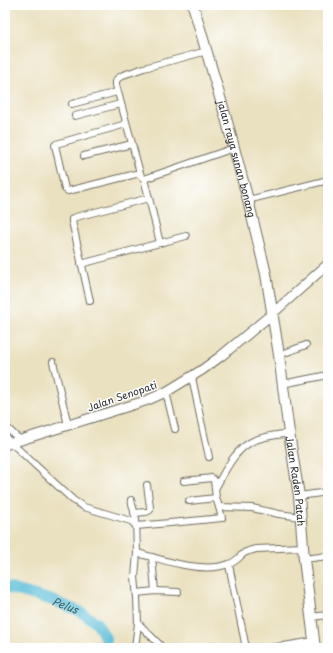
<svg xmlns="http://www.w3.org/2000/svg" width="333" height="653" font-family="'Playpen Sans',sans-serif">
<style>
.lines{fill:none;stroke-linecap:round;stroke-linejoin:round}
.river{stroke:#57bcd5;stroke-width:11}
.street-casing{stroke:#6e6b5f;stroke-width:8}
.secondary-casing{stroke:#6e6b5f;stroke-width:11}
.primary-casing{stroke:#6e6b5f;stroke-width:12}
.street{stroke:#fff;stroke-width:6}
.secondary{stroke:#fff;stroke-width:9}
.primary{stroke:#fff;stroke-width:10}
.labels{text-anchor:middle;stroke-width:3;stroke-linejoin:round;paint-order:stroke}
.street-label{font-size:10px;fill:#2b2b2b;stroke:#fff}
.water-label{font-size:11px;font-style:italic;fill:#3a5e66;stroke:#fff}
</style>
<rect width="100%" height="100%" fill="#fff"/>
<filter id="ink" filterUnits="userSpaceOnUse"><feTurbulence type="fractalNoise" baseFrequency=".025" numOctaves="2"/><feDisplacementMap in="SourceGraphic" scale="8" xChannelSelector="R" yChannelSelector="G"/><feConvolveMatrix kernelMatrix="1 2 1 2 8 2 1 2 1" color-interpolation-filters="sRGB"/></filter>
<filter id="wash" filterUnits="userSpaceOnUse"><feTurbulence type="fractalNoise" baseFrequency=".012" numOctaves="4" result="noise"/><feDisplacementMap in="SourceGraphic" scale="16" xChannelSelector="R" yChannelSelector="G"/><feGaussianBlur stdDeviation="0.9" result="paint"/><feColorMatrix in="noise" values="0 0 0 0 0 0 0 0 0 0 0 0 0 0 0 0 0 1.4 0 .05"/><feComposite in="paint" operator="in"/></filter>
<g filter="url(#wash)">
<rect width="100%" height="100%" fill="#eae1c0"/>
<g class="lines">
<path class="river" id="s1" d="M 5,587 L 51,600 L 79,611 L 97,623 L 106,639 L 106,648"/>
</g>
</g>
<g filter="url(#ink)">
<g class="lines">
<g class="street-casing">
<g id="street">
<path d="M 207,51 L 144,68 L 123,75 L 117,79 L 116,82 L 116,85 L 140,173 L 141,176 L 144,179 L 234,148"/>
<path d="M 72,104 L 117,92"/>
<path d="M 75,116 L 120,104"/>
<path d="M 126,124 L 56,144 L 55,145 L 65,189 L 68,191 L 140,173"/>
<path d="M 84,156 L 132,144"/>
<path d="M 149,198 L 160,243"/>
<path d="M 248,200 L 328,180"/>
<path d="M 81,264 L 186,236"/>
<path d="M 90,301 L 72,221 L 72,219 L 76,217 L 149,198 L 144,179"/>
<path d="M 279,355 L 306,345"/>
<path d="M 53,362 L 68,425"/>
<path d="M 192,377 L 201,421 L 209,457"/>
<path d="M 282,384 L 328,375"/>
<path d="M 166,392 L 175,429"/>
<path d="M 5,426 L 20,440"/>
<path d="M 5,437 L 73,500 L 84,507 L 131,521 L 136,526 L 181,522 L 222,518 L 219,507 L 216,498 L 214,480 L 212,478 L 184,481"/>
<path d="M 215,489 C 225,471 235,448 255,440 C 266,436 278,435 289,433"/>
<path d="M 299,496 L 328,492"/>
<path d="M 131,500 L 136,519 L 137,553 L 135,577 L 137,598 L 138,623 L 135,648"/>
<path d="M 189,501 L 216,498"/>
<path d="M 219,507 L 252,508 L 279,514 L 301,517"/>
<path d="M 134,513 L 146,512 L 150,510 L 150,507 L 147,485"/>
<path d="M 137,553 C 165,560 201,574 229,564 C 236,562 239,557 244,553 C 248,551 252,550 256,549 L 303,547"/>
<path d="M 152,557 L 155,591"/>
<path d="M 304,559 L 328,556"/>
<path d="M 229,565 L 246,648"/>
<path d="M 137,593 L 155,591 L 178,592"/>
<path d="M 310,617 L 328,615"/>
<path d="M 138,623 L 163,648"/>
<path d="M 205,648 L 216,646"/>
<path d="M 271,648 L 314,641"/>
</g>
</g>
<g class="secondary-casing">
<path id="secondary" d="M 5,445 L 148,400 L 166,392 L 202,370 L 221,356 L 272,314 L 328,264"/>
</g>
<g class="primary-casing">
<g id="primary">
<path id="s2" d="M 193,5 L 226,118 L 248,200 L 266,274 L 279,355 L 289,433 L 299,496 L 304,559 L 315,648"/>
</g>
</g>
<use href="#street" class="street"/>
<use href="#secondary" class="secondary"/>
<use href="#primary" class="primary"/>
</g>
</g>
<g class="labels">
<g class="street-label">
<text dy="4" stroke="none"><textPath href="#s2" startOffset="160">jalan raya sunan bonang</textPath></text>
<text transform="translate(122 396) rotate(-19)" y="4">Jalan Senopati</text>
<text dy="4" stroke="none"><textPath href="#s2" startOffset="488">Jalan Raden Patah</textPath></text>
</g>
<g class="water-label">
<text dy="4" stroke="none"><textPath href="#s1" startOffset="63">Pelus</textPath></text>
</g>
</g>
<rect width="333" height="653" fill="none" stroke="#fff" stroke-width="20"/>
</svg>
